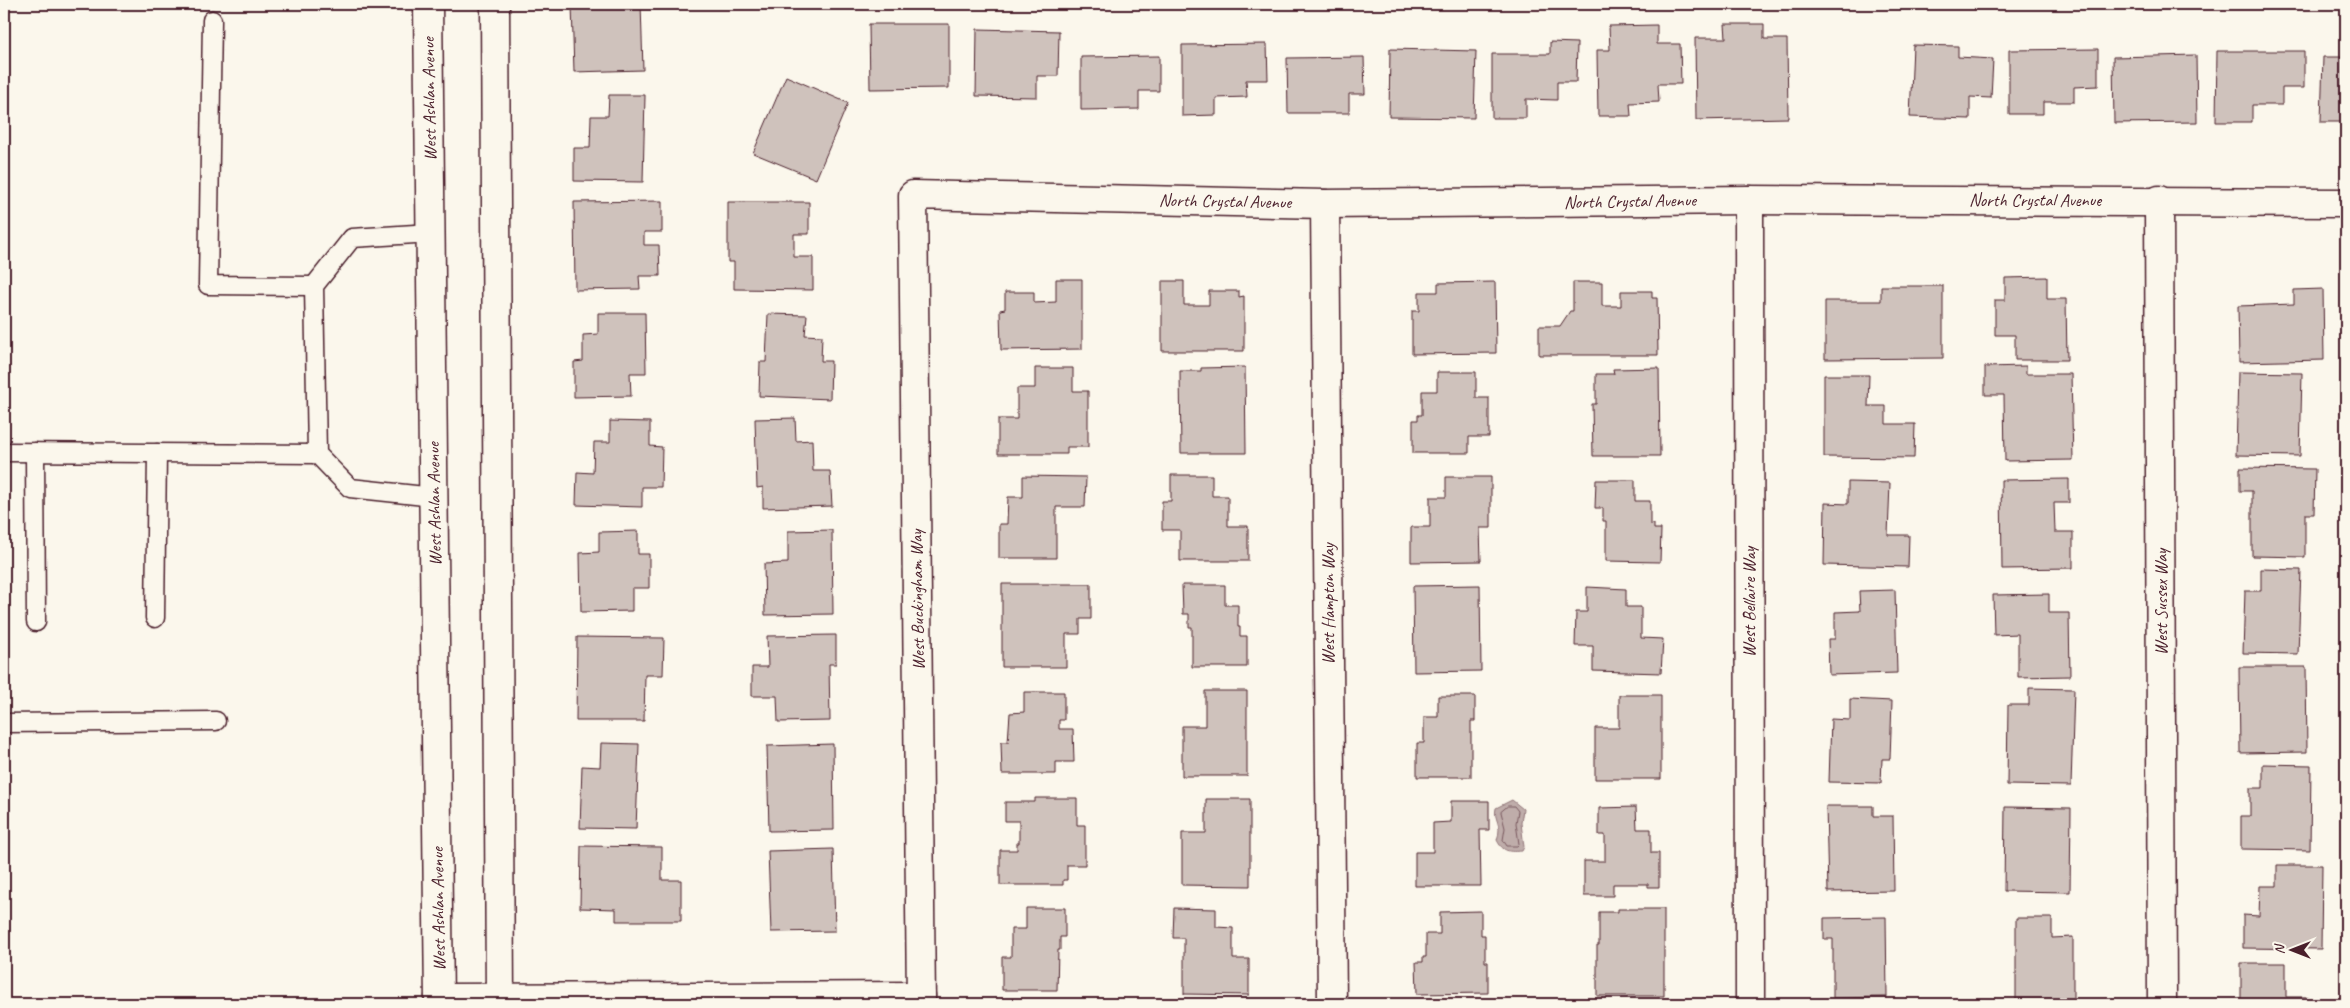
<svg xmlns="http://www.w3.org/2000/svg" width="2350" height="1008" font-family="Caveat,sans-serif">
<style>
.water{fill:#bfadaa;stroke:#907477}
.lines{fill:none;stroke-linecap:round;stroke-linejoin:round}
.shore{stroke:#79585e;stroke-width:1}
.building{fill:#cfc2bc;stroke:#4a1f2b}
.service-casing{stroke:#4a1f2b;stroke-width:21}
.minor-casing{stroke:#4a1f2b;stroke-width:31}
.primary-casing{stroke:#4a1f2b;stroke-width:31}
.service{stroke:#fbf7ec;stroke-width:18}
.minor{stroke:#fbf7ec;stroke-width:28}
.primary{stroke:#fbf7ec;stroke-width:28}
.labels{text-anchor:middle;stroke-width:5;stroke-linejoin:round;paint-order:stroke}
.street-label{font-size:18px;fill:#4a1f2b;stroke:#fbf7ec}
</style>
<rect width="100%" height="100%" fill="#fbf7ec"/>
<filter id="ink" filterUnits="userSpaceOnUse"><feTurbulence type="fractalNoise" baseFrequency=".02" numOctaves="2"/><feDisplacementMap in="SourceGraphic" scale="10" xChannelSelector="R" yChannelSelector="G"/><feConvolveMatrix kernelMatrix="1 2 1 2 8 2 1 2 1" color-interpolation-filters="sRGB"/></filter>
<g filter="url(#ink)">
<path class="water" d="M 1512,800 L 1523,809 L 1521,823 L 1524,847 L 1522,851 C 1509,852 1503,852 1497,840 C 1503,823 1493,820 1496,808 Z"/>
<g class="lines">
<path class="shore" d="M 1508,806 L 1514,806 L 1518,811 L 1516,823 L 1519,844 L 1517,846 L 1507,846 L 1503,840 L 1505,828 L 1501,812 Z"/>
</g>
<g class="building">
<path d="M 572,4 L 641,4 L 643,70 L 574,72 Z"/>
<path d="M 869,24 L 949,24 L 949,88 L 870,89 Z"/>
<path d="M 1725,24 L 1764,24 L 1764,39 L 1787,39 L 1788,118 L 1696,120 L 1695,38 L 1726,38 Z"/>
<path d="M 1657,25 L 1657,44 L 1680,44 L 1681,84 L 1658,84 L 1659,102 L 1630,103 L 1631,116 L 1598,116 L 1597,50 L 1610,50 L 1609,26 Z"/>
<path d="M 977,29 L 1059,31 L 1058,76 L 1037,76 L 1037,97 L 976,96 Z"/>
<path d="M 1550,42 L 1577,43 L 1576,82 L 1557,82 L 1557,100 L 1526,99 L 1526,118 L 1492,118 L 1492,54 L 1550,54 Z"/>
<path d="M 1267,44 L 1268,80 L 1246,80 L 1247,97 L 1216,98 L 1216,115 L 1182,116 L 1182,45 Z"/>
<path d="M 1913,45 L 1958,46 L 1958,57 L 1993,59 L 1991,98 L 1970,97 L 1970,119 L 1910,117 Z"/>
<path d="M 1390,49 L 1476,51 L 1474,118 L 1389,117 Z"/>
<path d="M 2098,49 L 2098,86 L 2074,87 L 2074,102 L 2043,102 L 2043,114 L 2009,114 L 2009,50 Z"/>
<path d="M 2217,51 L 2304,51 L 2304,88 L 2282,88 L 2282,105 L 2252,105 L 2252,122 L 2216,122 Z"/>
<path d="M 2196,55 L 2197,122 L 2114,123 L 2113,57 Z"/>
<path d="M 1159,56 L 1159,91 L 1139,91 L 1139,109 L 1081,110 L 1081,57 Z"/>
<path d="M 1364,57 L 1365,94 L 1349,94 L 1349,113 L 1288,113 L 1287,58 Z"/>
<path d="M 2323,57 L 2346,57 L 2346,122 L 2321,122 Z"/>
<path d="M 786,76 L 848,103 L 816,179 L 753,153 Z"/>
<path d="M 609,95 L 645,95 L 643,182 L 574,181 L 574,148 L 590,148 L 591,116 L 608,116 Z"/>
<path d="M 662,201 L 662,232 L 644,232 L 644,245 L 659,245 L 660,276 L 639,276 L 640,289 L 575,290 L 574,202 Z"/>
<path d="M 728,202 L 809,202 L 809,234 L 794,234 L 794,257 L 813,257 L 813,290 L 734,289 L 734,262 L 728,262 Z"/>
<path d="M 2047,277 L 2047,299 L 2066,299 L 2067,360 L 2015,360 L 2015,335 L 1995,335 L 1995,300 L 2005,300 L 2005,278 Z"/>
<path d="M 1056,279 L 1082,279 L 1082,349 L 1001,350 L 1000,310 L 1005,309 L 1005,292 L 1034,292 L 1034,303 L 1056,302 Z"/>
<path d="M 1162,281 L 1184,281 L 1184,305 L 1209,305 L 1209,291 L 1239,291 L 1239,297 L 1244,296 L 1244,351 L 1162,351 Z"/>
<path d="M 1495,282 L 1496,353 L 1412,354 L 1412,311 L 1419,311 L 1419,292 L 1438,292 L 1438,283 Z"/>
<path d="M 1573,282 L 1602,282 L 1602,306 L 1621,306 L 1621,291 L 1652,291 L 1652,298 L 1657,298 L 1658,355 L 1539,355 L 1539,326 L 1560,326 L 1570,311 L 1573,311 Z"/>
<path d="M 1881,286 L 1943,286 L 1943,358 L 1825,359 L 1825,301 L 1881,301 Z"/>
<path d="M 2323,289 L 2324,360 L 2239,362 L 2238,306 L 2294,304 L 2294,290 Z"/>
<path d="M 598,313 L 645,313 L 646,373 L 630,373 L 631,396 L 574,397 L 574,362 L 583,361 L 583,335 L 598,334 Z"/>
<path d="M 768,314 L 807,315 L 805,335 L 822,336 L 821,361 L 831,361 L 830,399 L 759,396 L 760,362 L 766,362 Z"/>
<path d="M 2026,366 L 2026,374 L 2071,374 L 2073,460 L 2005,461 L 2004,395 L 1985,395 L 1985,367 Z"/>
<path d="M 1245,367 L 1246,453 L 1181,453 L 1180,371 L 1201,371 L 1201,368 Z"/>
<path d="M 1035,368 L 1073,368 L 1073,391 L 1088,391 L 1088,447 L 1067,447 L 1067,454 L 998,454 L 998,419 L 1017,419 L 1017,388 L 1035,388 Z"/>
<path d="M 1659,368 L 1660,456 L 1593,456 L 1592,404 L 1596,404 L 1596,374 L 1614,374 L 1613,369 Z"/>
<path d="M 1437,372 L 1476,372 L 1476,398 L 1489,398 L 1489,437 L 1469,437 L 1469,453 L 1413,453 L 1413,420 L 1418,420 L 1418,415 L 1422,415 L 1422,391 L 1437,391 Z"/>
<path d="M 2238,372 L 2302,373 L 2300,456 L 2236,455 Z"/>
<path d="M 1824,375 L 1869,375 L 1868,406 L 1886,406 L 1886,424 L 1915,424 L 1914,458 L 1824,457 Z"/>
<path d="M 795,418 L 796,441 L 812,440 L 813,471 L 830,471 L 832,506 L 763,508 L 763,487 L 757,488 L 755,419 Z"/>
<path d="M 610,421 L 650,422 L 650,446 L 662,447 L 661,487 L 642,487 L 642,507 L 576,505 L 577,472 L 593,473 L 594,442 L 610,442 Z"/>
<path d="M 2240,468 L 2315,469 L 2314,514 L 2305,514 L 2305,557 L 2252,556 L 2252,491 L 2240,491 Z"/>
<path d="M 1171,475 L 1212,475 L 1212,496 L 1228,496 L 1228,526 L 1248,526 L 1248,561 L 1180,561 L 1180,530 L 1162,530 L 1162,501 L 1171,501 Z"/>
<path d="M 1023,476 L 1086,477 L 1085,507 L 1056,507 L 1056,558 L 999,558 L 999,524 L 1007,524 L 1008,497 L 1023,497 Z"/>
<path d="M 1446,477 L 1491,477 L 1491,528 L 1480,528 L 1481,561 L 1411,562 L 1411,527 L 1430,527 L 1430,497 L 1446,497 Z"/>
<path d="M 2069,479 L 2069,503 L 2054,503 L 2055,532 L 2073,532 L 2073,568 L 2002,569 L 2001,480 Z"/>
<path d="M 1596,480 L 1635,480 L 1635,501 L 1650,501 L 1650,524 L 1654,524 L 1654,529 L 1661,529 L 1660,562 L 1606,561 L 1606,521 L 1603,521 L 1603,508 L 1595,508 Z"/>
<path d="M 1848,482 L 1890,483 L 1888,535 L 1909,535 L 1908,567 L 1824,565 L 1825,503 L 1848,504 Z"/>
<path d="M 832,530 L 833,614 L 765,615 L 764,564 L 788,563 L 788,531 Z"/>
<path d="M 638,531 L 638,554 L 649,554 L 649,588 L 632,588 L 632,611 L 581,612 L 580,553 L 599,552 L 599,532 Z"/>
<path d="M 2261,569 L 2301,570 L 2298,654 L 2243,653 L 2245,591 L 2261,591 Z"/>
<path d="M 1002,584 L 1091,584 L 1091,619 L 1080,619 L 1080,634 L 1066,634 L 1066,667 L 1002,667 Z"/>
<path d="M 1182,585 L 1225,585 L 1225,605 L 1238,605 L 1238,627 L 1240,627 L 1240,636 L 1247,636 L 1247,667 L 1192,667 L 1192,627 L 1189,627 L 1189,614 L 1183,614 Z"/>
<path d="M 1480,585 L 1481,671 L 1414,672 L 1413,586 Z"/>
<path d="M 1587,587 L 1626,589 L 1626,607 L 1641,607 L 1641,638 L 1663,639 L 1661,673 L 1593,671 L 1593,646 L 1575,646 L 1576,612 L 1587,612 Z"/>
<path d="M 1895,590 L 1897,673 L 1829,675 L 1828,639 L 1835,639 L 1835,612 L 1860,611 L 1859,591 Z"/>
<path d="M 2049,594 L 2049,613 L 2069,613 L 2070,676 L 2018,677 L 2018,634 L 1994,635 L 1993,595 Z"/>
<path d="M 836,635 L 836,664 L 829,664 L 830,721 L 778,722 L 777,696 L 752,696 L 752,667 L 768,667 L 767,636 Z"/>
<path d="M 577,637 L 664,638 L 663,675 L 645,675 L 644,721 L 576,721 Z"/>
<path d="M 2239,667 L 2306,667 L 2307,752 L 2240,753 Z"/>
<path d="M 2029,688 L 2074,689 L 2071,786 L 2007,785 L 2008,705 L 2029,705 Z"/>
<path d="M 1205,691 L 1247,691 L 1247,776 L 1182,776 L 1182,726 L 1205,726 Z"/>
<path d="M 1024,692 L 1064,692 L 1064,720 L 1059,720 L 1059,729 L 1073,729 L 1074,762 L 1056,762 L 1056,774 L 1002,774 L 1001,742 L 1008,742 L 1010,713 L 1024,712 Z"/>
<path d="M 1619,695 L 1661,695 L 1661,779 L 1595,779 L 1595,728 L 1619,728 Z"/>
<path d="M 1438,696 L 1475,696 L 1475,721 L 1471,721 L 1471,777 L 1417,777 L 1417,743 L 1424,743 L 1424,717 L 1438,717 Z"/>
<path d="M 1850,699 L 1892,701 L 1890,759 L 1882,759 L 1881,783 L 1829,782 L 1831,719 L 1850,720 Z"/>
<path d="M 601,743 L 639,744 L 636,829 L 580,828 L 582,766 L 600,767 Z"/>
<path d="M 833,744 L 834,830 L 769,831 L 767,746 Z"/>
<path d="M 2263,764 L 2311,765 L 2310,850 L 2241,849 L 2241,816 L 2250,816 L 2250,788 L 2263,788 Z"/>
<path d="M 1035,798 L 1077,798 L 1077,825 L 1085,825 L 1085,865 L 1067,865 L 1067,880 L 1063,880 L 1063,885 L 1000,885 L 1000,850 L 1017,850 L 1017,843 L 1019,843 L 1019,821 L 1005,821 L 1005,802 L 1035,802 Z"/>
<path d="M 1206,799 L 1250,799 L 1250,886 L 1182,885 L 1182,833 L 1206,833 Z"/>
<path d="M 1451,801 L 1489,801 L 1489,830 L 1480,830 L 1481,886 L 1415,886 L 1415,852 L 1433,852 L 1433,823 L 1451,822 Z"/>
<path d="M 1826,806 L 1873,806 L 1873,816 L 1893,816 L 1894,891 L 1828,892 Z"/>
<path d="M 1636,807 L 1637,829 L 1651,829 L 1651,853 L 1659,853 L 1659,887 L 1648,887 L 1648,884 L 1613,884 L 1613,896 L 1584,896 L 1584,861 L 1605,861 L 1605,835 L 1599,835 L 1599,808 Z"/>
<path d="M 2005,807 L 2071,808 L 2070,892 L 2004,891 Z"/>
<path d="M 581,846 L 662,847 L 662,880 L 681,880 L 681,921 L 616,921 L 616,909 L 580,908 Z"/>
<path d="M 833,849 L 835,931 L 771,932 L 768,851 Z"/>
<path d="M 2277,865 L 2322,865 L 2321,949 L 2243,948 L 2243,915 L 2259,916 L 2260,886 L 2277,886 Z"/>
<path d="M 1026,908 L 1065,908 L 1065,937 L 1060,937 L 1060,950 L 1058,950 L 1057,990 L 1002,990 L 1002,957 L 1011,957 L 1011,929 L 1026,929 Z"/>
<path d="M 1174,908 L 1216,909 L 1216,927 L 1233,928 L 1233,959 L 1249,959 L 1249,995 L 1184,994 L 1184,938 L 1173,938 Z"/>
<path d="M 1618,909 L 1664,909 L 1664,996 L 1597,996 L 1597,945 L 1599,945 L 1599,912 L 1618,912 Z"/>
<path d="M 1481,911 L 1481,935 L 1485,935 L 1485,962 L 1488,962 L 1488,993 L 1417,994 L 1416,962 L 1423,962 L 1423,957 L 1426,957 L 1426,934 L 1440,934 L 1440,912 Z"/>
<path d="M 1886,917 L 1887,997 L 1833,998 L 1833,939 L 1824,939 L 1824,918 Z"/>
<path d="M 2016,918 L 2052,918 L 2052,938 L 2073,937 L 2073,1001 L 2016,1001 Z"/>
<path d="M 2241,963 L 2286,963 L 2286,997 L 2308,997 L 2308,1004 L 2241,1004 Z"/>
</g>
<g class="lines">
<g class="service-casing">
<g id="service">
<path d="M 212,20 L 208,285 L 314,286"/>
<path d="M 431,233 L 352,238 L 314,286 L 317,454 L 350,488 L 434,497"/>
<path d="M 4,452 L 317,454"/>
<path d="M 35,452 L 36,622"/>
<path d="M 155,618 L 157,453"/>
<path d="M 4,723 L 216,721"/>
</g>
</g>
<g class="minor-casing">
<g id="minor">
<path d="M 1749,200 L 1750,1004"/>
<path d="M 2159,200 L 2162,1004"/>
<path d="M 1325,204 L 1332,1004"/>
<path d="M 439,998 L 921,996"/>
<path d="M 921,1004 L 913,195 L 1325,204 L 1749,200 L 2346,203"/>
</g>
</g>
<g class="primary-casing">
<g id="primary">
<path d="M 428,4 L 439,1004"/>
<path d="M 495,4 L 500,1004"/>
</g>
</g>
<use href="#service" class="service"/>
<use href="#minor" class="minor"/>
<use href="#primary" class="primary"/>
</g>
</g>
<g class="labels">
<g class="street-label">
<text transform="translate(429 99) rotate(-91)" y="6">West Ashlan Avenue</text>
<text x="2035" y="206">North Crystal Avenue</text>
<text transform="translate(1225 201) rotate(1)" y="6">North Crystal Avenue</text>
<text transform="translate(1630 201) rotate(-1)" y="6">North Crystal Avenue</text>
<text transform="translate(434 504) rotate(-91)" y="6">West Ashlan Avenue</text>
<text transform="translate(917 600) rotate(-91)" y="6">West Buckingham Way</text>
<text transform="translate(1749 602) rotate(-90)" y="6">West Bellaire Way</text>
<text transform="translate(2161 602) rotate(-90)" y="6">West Sussex Way</text>
<text transform="translate(1328 604) rotate(-90)" y="6">West Hampton Way</text>
<text transform="translate(438 909) rotate(-91)" y="6">West Ashlan Avenue</text>
</g>
</g>
<rect width="2350" height="1008" fill="none" stroke="#fbf7ec" stroke-width="20"/>
<rect x="10" y="10" width="2330" height="988" fill="none" stroke="#4a1f2b" stroke-width="2" filter="url(#ink)"/>
<g transform="translate(2292 950) rotate(270)" stroke="#fbf7ec" stroke-width="4" paint-order="stroke">
<path d="M0-4L9 19L0 12L-9 19Z" fill="#4a1f2b"/>
<text y="-8" font-size="14" font-weight="bold" text-anchor="middle" fill="#4a1f2b">N</text>
</g>
</svg>
